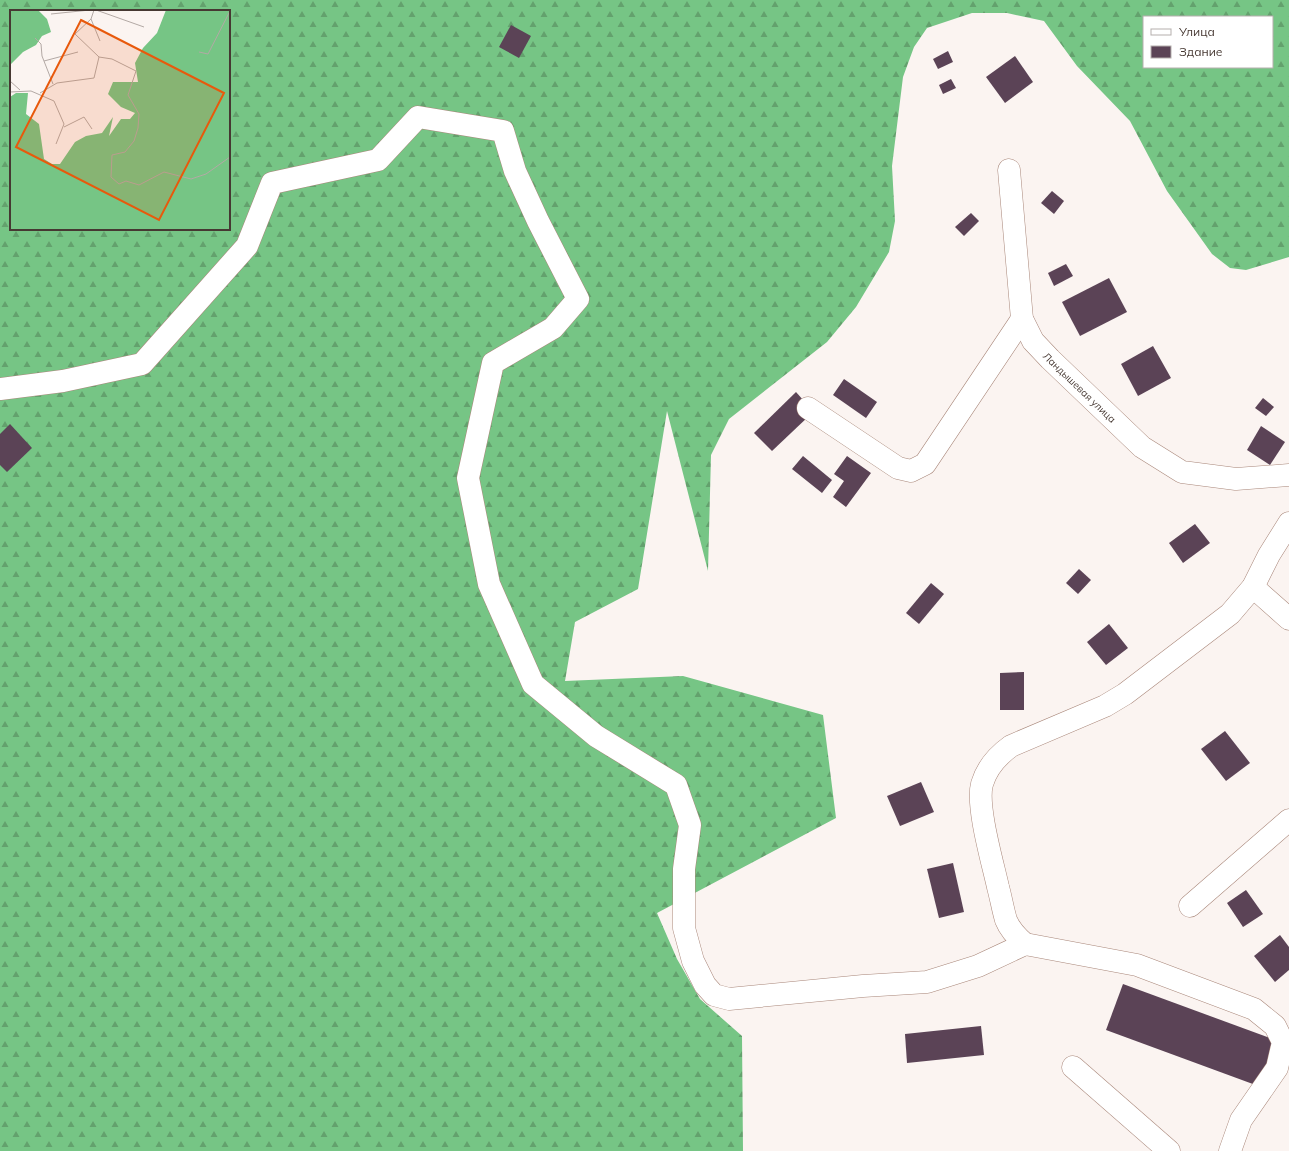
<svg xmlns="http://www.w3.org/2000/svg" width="1289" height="1151" font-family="Mulish,sans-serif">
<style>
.forest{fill:url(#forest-firs);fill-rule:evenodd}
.building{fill:#5b4356}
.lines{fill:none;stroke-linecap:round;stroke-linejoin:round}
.minor-casing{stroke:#a9877a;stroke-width:23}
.minor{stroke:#fff;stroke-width:22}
.labels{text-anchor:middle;stroke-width:4;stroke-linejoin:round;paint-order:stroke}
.street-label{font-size:10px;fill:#463832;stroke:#fff}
.inset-road{fill:none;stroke:#b3a9a5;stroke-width:1}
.view{fill:#e8590c;fill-opacity:0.15;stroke:#e8590c;stroke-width:2}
.inset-edge{fill:none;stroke:#463832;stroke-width:2}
</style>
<defs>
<pattern id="forest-firs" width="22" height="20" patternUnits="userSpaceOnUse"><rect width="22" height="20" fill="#76c585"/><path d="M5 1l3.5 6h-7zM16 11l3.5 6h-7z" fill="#63a16d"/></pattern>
</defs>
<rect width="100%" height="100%" fill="#fbf4f1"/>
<path class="forest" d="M 0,0 L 1289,0 L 1289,257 L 1246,270 L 1230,268 L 1212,254 L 1167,191 L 1130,121 L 1077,66 L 1044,21 L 1007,13 L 972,13 L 927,28 L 914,47 L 903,77 L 892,166 L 895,221 L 889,252 L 856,307 L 827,342 L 729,419 L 711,455 L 708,571 L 667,411 L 638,589 L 575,622 L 565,681 L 683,676 L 823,715 L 836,818 L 657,913 L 677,959 L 700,999 L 742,1036 L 743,1151 L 0,1151 ZM 11,11 L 229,11 L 229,229 L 11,229 ZM 1144,17 L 1272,17 L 1272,67 L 1144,67 Z"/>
<g class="building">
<path d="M 511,25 L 531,36 L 519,58 L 499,47 Z"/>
<path d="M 948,51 L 953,62 L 938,69 L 933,59 Z"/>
<path d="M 1015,56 L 1033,82 L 1005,103 L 986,77 Z"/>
<path d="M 951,79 L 956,88 L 943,94 L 939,85 Z"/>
<path d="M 1052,191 L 1064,201 L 1054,214 L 1041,203 Z"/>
<path d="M 971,213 L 979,221 L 964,236 L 955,227 Z"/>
<path d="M 1066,264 L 1073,276 L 1054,286 L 1048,273 Z"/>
<path d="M 1109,278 L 1127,312 L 1080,336 L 1062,302 Z"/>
<path d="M 1153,346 L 1171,378 L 1138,396 L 1121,364 Z"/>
<path d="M 844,379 L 877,402 L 866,418 L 833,395 Z"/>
<path d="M 796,392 L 804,401 L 810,415 L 772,451 L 754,433 Z"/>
<path d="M 1263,398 L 1274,407 L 1266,416 L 1255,408 Z"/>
<path d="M 10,424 L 32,448 L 7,472 L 0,465 L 0,434 Z"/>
<path d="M 1261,426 L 1285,442 L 1270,465 L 1247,450 Z"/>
<path d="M 803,456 L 832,480 L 822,493 L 792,469 Z"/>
<path d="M 847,456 L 871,473 L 846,507 L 833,497 L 844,481 L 834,474 Z"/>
<path d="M 1195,524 L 1210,543 L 1183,563 L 1169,543 Z"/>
<path d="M 1079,569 L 1091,580 L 1078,594 L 1066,583 Z"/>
<path d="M 931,583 L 944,594 L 919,624 L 906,613 Z"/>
<path d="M 1109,624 L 1128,648 L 1106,665 L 1087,642 Z"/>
<path d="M 1024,672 L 1024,710 L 1000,710 L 1000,673 Z"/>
<path d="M 1225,731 L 1250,763 L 1226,781 L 1201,749 Z"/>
<path d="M 921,782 L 934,812 L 900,826 L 887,796 Z"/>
<path d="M 953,863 L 964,912 L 939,918 L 927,869 Z"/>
<path d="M 1246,890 L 1263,914 L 1243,927 L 1227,903 Z"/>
<path d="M 1280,935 L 1289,947 L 1289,970 L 1275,982 L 1254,956 Z"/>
<path d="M 1123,984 L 1278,1041 L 1261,1087 L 1106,1030 Z"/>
<path d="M 981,1026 L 984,1055 L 907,1063 L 905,1034 Z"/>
</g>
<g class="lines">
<g class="minor-casing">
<g id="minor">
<path id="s1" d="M 1009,170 L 1022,319 L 1033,341 L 1050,359 L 1142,447 L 1182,472 L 1236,479 L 1289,475"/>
<path d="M 0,389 L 63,381 L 142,364 L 247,246 L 272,183 L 378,160 L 418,117 L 503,131 L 515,171 L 538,221 L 578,299 L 553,328 L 493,363 L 468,478 L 489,584 L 533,684 L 596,736 L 676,785 L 690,825 L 684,869 L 684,928 L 693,961 L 705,985 L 714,995 L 729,999 L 863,986 L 927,982 L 978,966 L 1025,944"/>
<path d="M 808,408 L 898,468 L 911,471 L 925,464 L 1022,319"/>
<path d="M 1253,587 L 1289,619"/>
<path d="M 1190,906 L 1289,820"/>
<path d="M 1073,1067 L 1169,1151"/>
<path d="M 1230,1151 L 1241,1120 L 1277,1068 L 1283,1042 L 1275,1026 L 1254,1009 L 1137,965 L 1025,944 C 1018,938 1010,930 1006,920 C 1003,910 1001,898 998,887 C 993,864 976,806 982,784 C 987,767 997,756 1011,746 L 1105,706 L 1125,694 L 1230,614 L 1253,587 L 1269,555 L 1289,523"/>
</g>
</g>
<use href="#minor" class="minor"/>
</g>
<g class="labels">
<g class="street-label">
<text dy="4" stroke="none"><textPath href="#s1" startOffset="240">Ландышевая улица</textPath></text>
</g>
</g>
<g transform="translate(10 10)">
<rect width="220" height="220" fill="#fbf4f1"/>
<path d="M 0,0 L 28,0 L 37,9 L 41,22 L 32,26 L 26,35 L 13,42 L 0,55 ZM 156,0 L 220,0 L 220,220 L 1,220 L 0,87 L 6,83 L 18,83 L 16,104 L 29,114 L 34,149 L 42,154 L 50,154 L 65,132 L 76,126 L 92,123 L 103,107 L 99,126 L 111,109 L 120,109 L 125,103 L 111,97 L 98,84 L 103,72 L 128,72 L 125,53 L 133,38 L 147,23 Z" fill="#76c585"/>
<path class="inset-road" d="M 86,0 L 134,17M 41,4 L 80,0M 81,9 L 90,31M 25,28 L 31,34 L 32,46 L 43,74M 189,42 L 198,44 L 220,1M 89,47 L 102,49 L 126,61 L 118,85 L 129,104 L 128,118 L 124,131 L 115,142 L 102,145 L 101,167 L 109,174 L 116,171 L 129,175 L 154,162 L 181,169 L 196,164 L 220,147M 34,51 L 68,42M 0,71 L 10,80M 0,82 L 21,81 L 44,91 L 54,114 L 46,134M 30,83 L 47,73 L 84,68 L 89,47 L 65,24 L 81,9 L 84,0M 54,117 L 74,107 L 82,119"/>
<path class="view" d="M 71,10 L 214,83 L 149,210 L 6,137 Z"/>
<rect width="220" height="220" class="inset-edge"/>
</g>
<rect x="1143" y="16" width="130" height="52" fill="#ffffff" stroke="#b5afad"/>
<rect x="1151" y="29" width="20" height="6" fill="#ffffff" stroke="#b5afad"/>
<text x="1179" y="36" font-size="12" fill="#463832">Улица</text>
<rect x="1151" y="46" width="20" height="12" fill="#5b4356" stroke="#b5afad"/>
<text x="1179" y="56" font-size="12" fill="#463832">Здание</text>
</svg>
